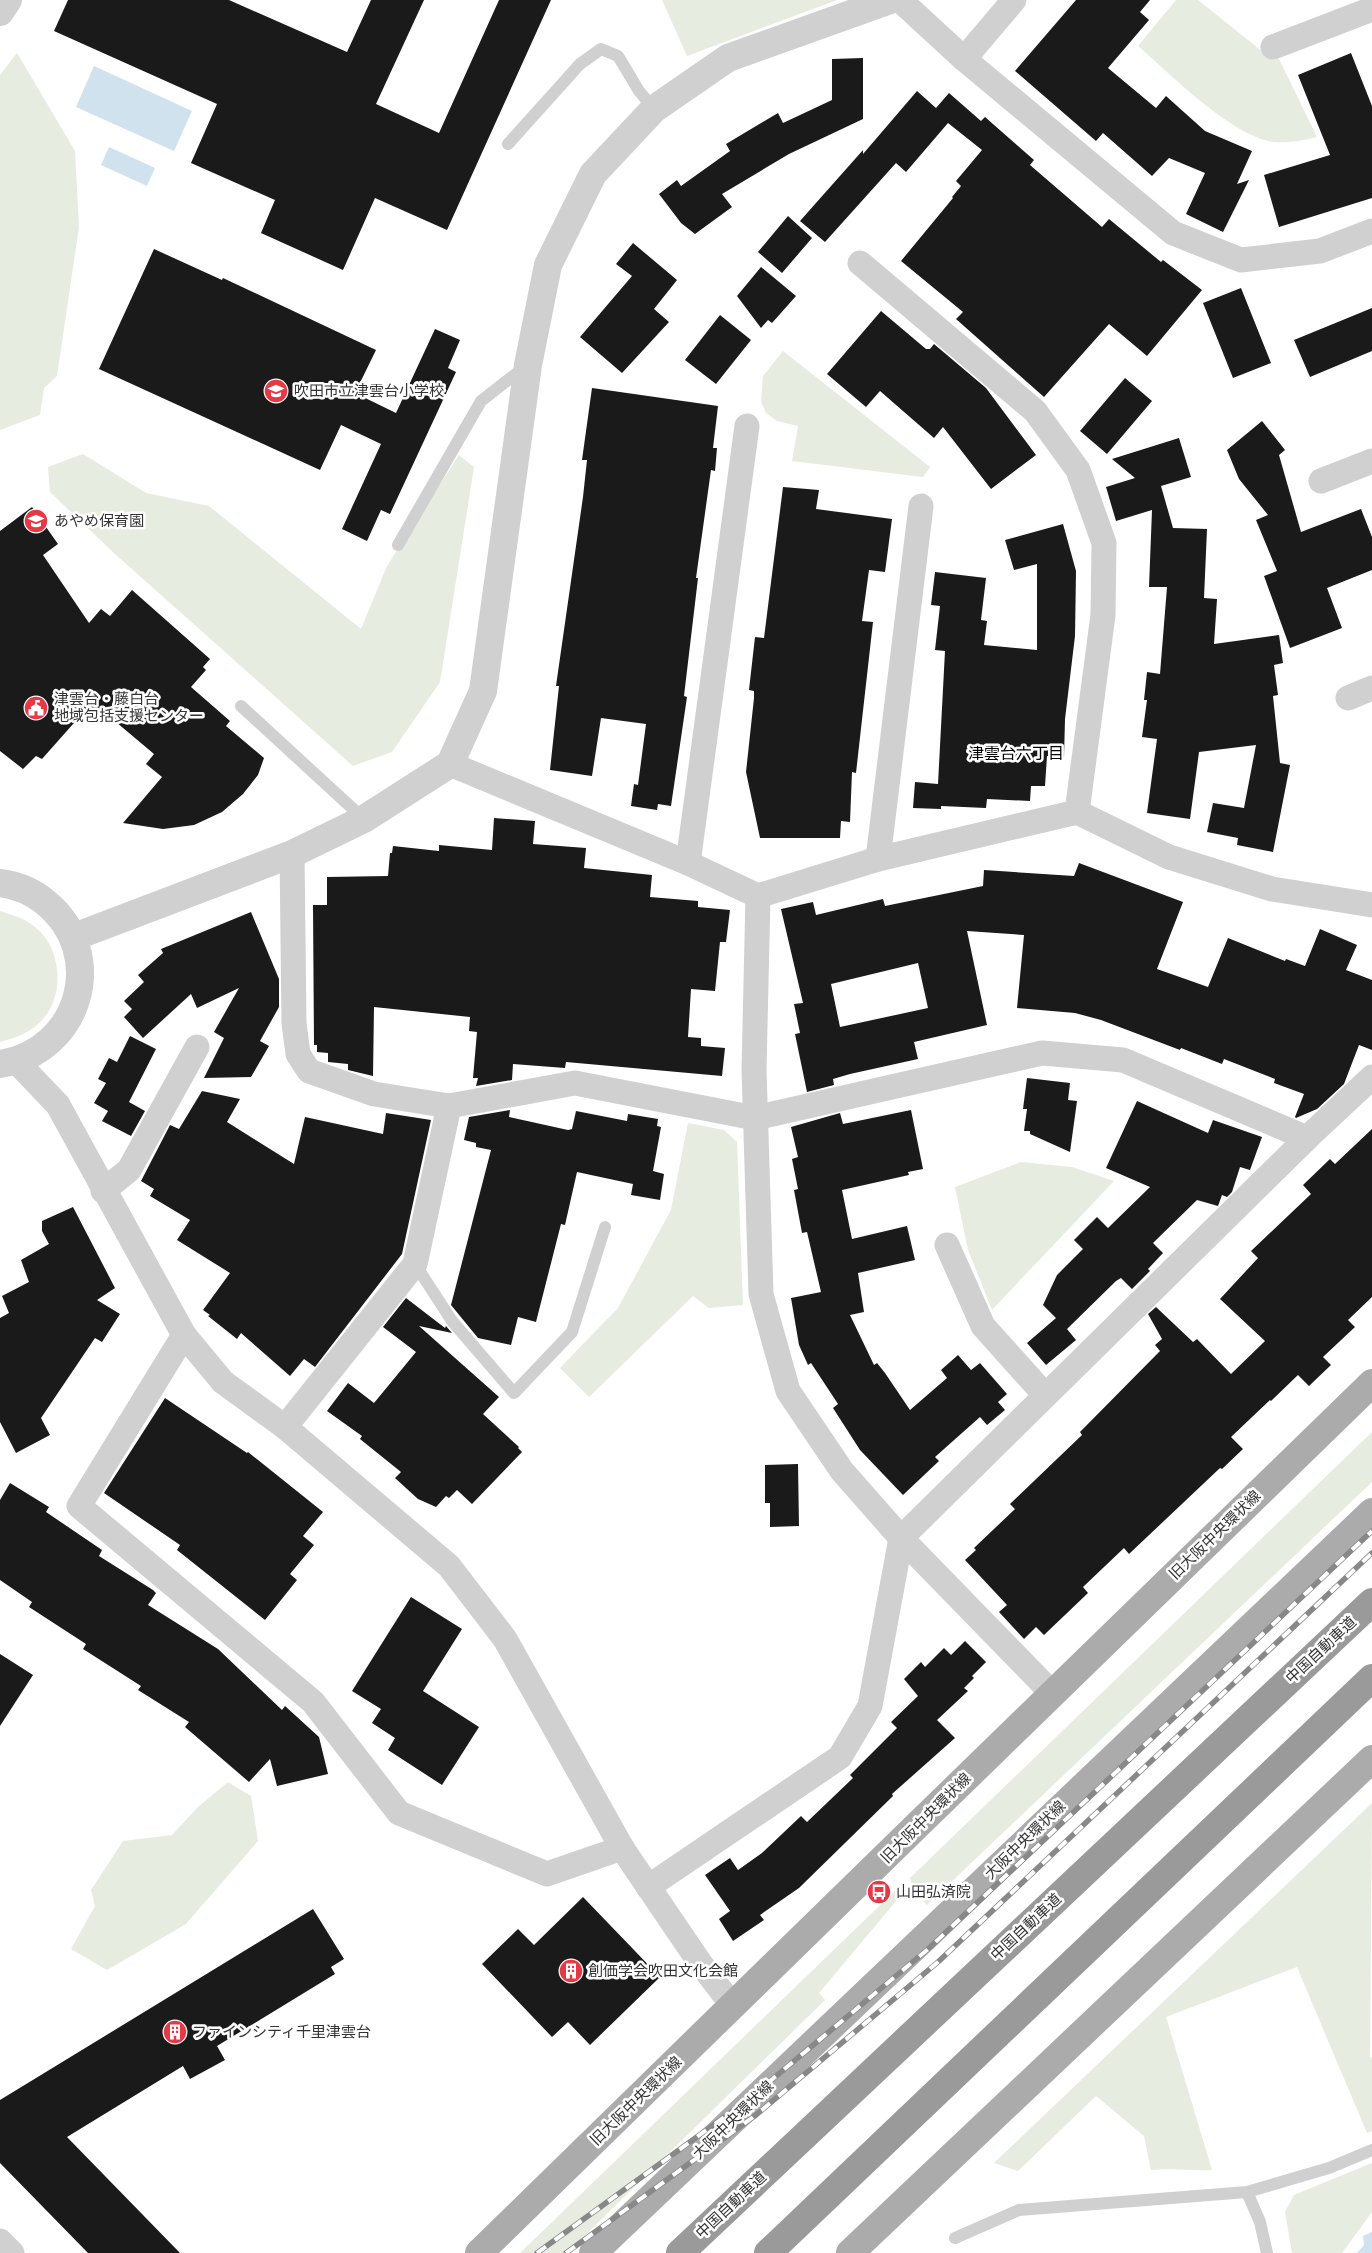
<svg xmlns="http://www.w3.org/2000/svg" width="1372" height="2253" font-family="'Golos Text','Noto Sans JP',sans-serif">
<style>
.green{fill:#e6ecdf}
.water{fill:#cfe2ee}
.building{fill:#1a1a1a;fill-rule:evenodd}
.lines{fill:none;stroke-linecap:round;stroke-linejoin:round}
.service{stroke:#d0d0d0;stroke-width:12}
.minor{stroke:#d0d0d0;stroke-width:25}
.tertiary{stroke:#d0d0d0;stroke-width:28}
.primary{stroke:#ababab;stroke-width:28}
.motorway{stroke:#9a9a9a;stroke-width:28}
.rail-casing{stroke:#888;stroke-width:5.5}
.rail{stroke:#fff;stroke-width:4;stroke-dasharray:11;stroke-linecap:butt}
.labels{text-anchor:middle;stroke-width:5;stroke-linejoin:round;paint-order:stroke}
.poi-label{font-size:15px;fill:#333;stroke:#fff;text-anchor:start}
.street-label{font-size:15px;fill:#333;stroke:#fff}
.neighbourhood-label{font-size:16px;fill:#000;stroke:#fff}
</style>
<rect width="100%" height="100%" fill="#fff"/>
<g class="green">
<path d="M 662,0 L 837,0 L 687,56 Z"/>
<path d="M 1176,0 L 1198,0 L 1273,60 L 1279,59 L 1317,137 C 1301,141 1281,145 1264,140 C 1220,125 1174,77 1138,46 Z"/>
<path d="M 17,53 L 75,151 L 79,227 L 57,376 L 44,388 L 40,415 L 0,430 L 0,75 Z"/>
<path d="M 783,351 L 930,467 L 923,477 L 792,461 L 798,426 L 777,421 L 766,413 L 761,402 L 763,376 Z"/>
<path d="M 83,454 L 146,493 L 209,506 L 361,629 L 387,566 L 459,455 L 474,467 L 440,682 L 392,752 L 353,766 L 115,554 L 50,492 L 48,467 Z"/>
<path d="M 0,911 C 13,915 24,918 35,927 C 63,949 66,1000 38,1024 C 27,1034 14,1038 0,1042 Z"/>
<path d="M 688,1123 L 724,1130 L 737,1142 L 743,1305 L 709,1308 L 693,1296 L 589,1397 L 560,1368 L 618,1308 L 671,1210 Z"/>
<path d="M 1021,1162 L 1072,1167 L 1114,1181 L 992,1310 L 968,1250 L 955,1187 Z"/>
<path d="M 1372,1432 L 1372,1482 L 927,1905 L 914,1892 L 910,1878 Z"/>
<path d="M 228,1782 L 251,1796 L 258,1841 L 186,1924 L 107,1970 L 71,1949 L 95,1906 L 91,1890 L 123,1841 L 172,1835 L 198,1807 Z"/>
<path d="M 1372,1803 L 1370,2058 L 1372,2057 L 1372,2131 L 1367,2133 L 1297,1967 L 1166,2017 L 1212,2170 C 1191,2171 1171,2168 1151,2170 L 1144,2136 L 1096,2096 L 1018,2171 L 994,2163 Z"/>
<path d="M 900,1886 L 902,1894 L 819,1993 L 825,2000 L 567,2253 L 520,2253 Z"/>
<path d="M 1372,2163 L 1372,2212 L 1342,2253 L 1292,2253 L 1285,2212 L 1294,2195 Z"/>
</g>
<g class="water">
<path d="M 94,66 L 192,111 L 174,151 L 76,107 Z"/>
<path d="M 109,147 L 155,168 L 147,186 L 101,165 Z"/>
<path d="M 1372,2232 L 1372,2253 L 1357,2253 L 1364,2245 L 1363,2236 Z"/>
</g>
<g class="building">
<path d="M 68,0 L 229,0 L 347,52 L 371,0 L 424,0 L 376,104 L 439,133 L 499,0 L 551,0 L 447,230 L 375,198 L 343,270 L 261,233 L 275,200 L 191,163 L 217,104 L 54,31 Z"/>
<path d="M 1076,0 L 1150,0 L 1140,12 L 1149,20 L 1108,68 L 1156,108 L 1166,96 L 1205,131 L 1252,151 L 1237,184 L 1249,180 L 1223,232 L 1186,214 L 1205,173 L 1169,158 L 1152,176 L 1103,133 L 1096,141 L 1015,71 Z"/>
<path d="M 1351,53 L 1372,106 L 1372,198 L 1279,227 L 1264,175 L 1330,155 L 1298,75 Z"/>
<path d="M 863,58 L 863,119 L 789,154 L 722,194 L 732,207 L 695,234 L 681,223 L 659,194 L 677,180 L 681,186 L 730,151 L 726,144 L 778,113 L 783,123 L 832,100 L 832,59 Z"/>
<path d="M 917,91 L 936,108 L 949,93 L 981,121 L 985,117 L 1034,160 L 1030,165 L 1102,227 L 1109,219 L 1161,262 L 1163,260 L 1202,290 L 1147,356 L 1109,324 L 1044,397 L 956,319 L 963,312 L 901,261 L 953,198 L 952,197 L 961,186 L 956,181 L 982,150 L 948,123 L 906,172 L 896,163 L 825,242 L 800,221 L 863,150 L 863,154 Z"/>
<path d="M 788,216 L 812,238 L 782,273 L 758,252 Z"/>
<path d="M 633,243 L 677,280 L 654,309 L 669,322 L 622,373 L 580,337 L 632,276 L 616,264 Z"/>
<path d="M 154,249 L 222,280 L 223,278 L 376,350 L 355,393 L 396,413 L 435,329 L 460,340 L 448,368 L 456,372 L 390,514 L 381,510 L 367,541 L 342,529 L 381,444 L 341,425 L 320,470 L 99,369 Z"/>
<path d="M 761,267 L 796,296 L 772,323 L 768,320 L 761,328 L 737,296 Z"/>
<path d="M 1241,288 L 1271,363 L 1233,378 L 1203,303 Z"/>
<path d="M 1372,308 L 1372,351 L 1310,377 L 1294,340 Z"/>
<path d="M 881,311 L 926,349 L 930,349 L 934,344 L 986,388 L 1036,455 L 991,489 L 943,427 L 934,438 L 880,391 L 866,407 L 827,374 Z"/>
<path d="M 720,315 L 751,340 L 716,384 L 685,360 Z"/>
<path d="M 1125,378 L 1152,401 L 1107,454 L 1080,431 Z"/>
<path d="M 592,388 L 718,406 L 713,448 L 717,448 L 715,471 L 711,470 L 696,578 L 698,578 L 684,696 L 687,697 L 671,806 L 658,804 L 657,810 L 631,806 L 634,784 L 638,785 L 646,724 L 601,718 L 592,776 L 550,770 L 559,686 L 556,686 L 583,497 L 587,460 L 582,460 Z"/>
<path d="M 1262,421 L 1285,450 L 1279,455 L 1301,532 L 1361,509 L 1372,537 L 1372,570 L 1327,588 L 1342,628 L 1290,648 L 1264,576 L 1277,571 L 1256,520 L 1268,515 L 1239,479 L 1227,450 Z"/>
<path d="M 1179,438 L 1191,477 L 1161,486 L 1173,528 L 1207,529 L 1204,598 L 1217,599 L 1214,644 L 1279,635 L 1283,663 L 1274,665 L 1278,695 L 1273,696 L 1280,763 L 1290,765 L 1273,852 L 1237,845 L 1238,838 L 1207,832 L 1213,803 L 1244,808 L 1256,745 L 1199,752 L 1190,819 L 1147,813 L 1157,739 L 1142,737 L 1147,700 L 1144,700 L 1147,672 L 1160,674 L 1167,587 L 1149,587 L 1152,510 L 1116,521 L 1106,487 L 1135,478 L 1112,459 Z"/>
<path d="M 783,487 L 819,490 L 816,509 L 892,519 L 885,572 L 869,570 L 862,621 L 873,622 L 856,773 L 852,772 L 850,822 L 841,821 L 840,838 L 760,838 L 746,772 L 754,698 L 754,691 L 749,690 L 755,637 L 764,638 Z"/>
<path d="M 32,507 L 58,544 L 43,555 L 89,623 L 101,609 L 110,616 L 132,590 L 210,659 L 203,667 L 206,670 L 191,687 L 230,721 L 226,726 L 264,758 L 258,775 L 243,794 L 222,812 L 194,825 L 163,829 L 123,823 L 162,777 L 146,764 L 154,754 L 110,717 L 81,715 L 42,759 L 36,756 L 23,769 L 0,751 L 0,531 Z"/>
<path d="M 1063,524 L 1076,571 L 1075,636 L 1065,719 L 1064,757 L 1047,756 L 1045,786 L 1031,786 L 1030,801 L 987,799 L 986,808 L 941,806 L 941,809 L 913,808 L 915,782 L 938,784 L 945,651 L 935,650 L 940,606 L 931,605 L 935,572 L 986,578 L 981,620 L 987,621 L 984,645 L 1037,650 L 1037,564 L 1014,570 L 1005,540 Z"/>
<path d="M 494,818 L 535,821 L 533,844 L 586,848 L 584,868 L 652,875 L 650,897 L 698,901 L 698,907 L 730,910 L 726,942 L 720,942 L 715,991 L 691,989 L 688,1037 L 701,1038 L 701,1046 L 725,1048 L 722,1076 L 566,1062 L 565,1068 L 513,1064 L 512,1080 L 476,1086 L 478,1078 L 473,1078 L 477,1032 L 469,1031 L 470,1017 L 374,1007 L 373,1076 L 348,1070 L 348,1064 L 328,1062 L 328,1053 L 317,1052 L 317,1045 L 314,1045 L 313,905 L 327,905 L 327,877 L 388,876 L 390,853 L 392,853 L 393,846 L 439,851 L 439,845 L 492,850 Z"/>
<path d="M 1079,863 L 1183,902 L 1157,969 L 1208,987 L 1228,938 L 1285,961 L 1286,959 L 1305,966 L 1320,929 L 1357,945 L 1346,970 L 1372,980 L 1372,1050 L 1359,1045 L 1344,1084 L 1317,1109 L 1296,1118 L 1295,1117 L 1304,1094 L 1274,1083 L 1275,1079 L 1224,1059 L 1222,1064 L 1181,1048 L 1180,1050 L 1101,1020 L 1075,1013 L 1017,1008 L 1024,935 L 967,931 L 987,1025 L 914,1042 L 918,1059 L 850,1074 L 833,1079 L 834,1085 L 807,1092 L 795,1034 L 800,1033 L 794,1004 L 803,1003 L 781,909 L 813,902 L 816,915 L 883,899 L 885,906 L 983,886 L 984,870 L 1074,876 ZM 918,963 L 928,1008 L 840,1027 L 831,984 Z"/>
<path d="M 251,912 L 279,979 L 279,1007 L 260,1041 L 269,1046 L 251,1077 L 204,1078 L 224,1038 L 214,1032 L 239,988 L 197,1008 L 191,994 L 143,1038 L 124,1017 L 132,1009 L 124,1001 L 144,982 L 138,975 L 163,953 L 161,949 Z"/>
<path d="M 130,1036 L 156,1049 L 129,1102 L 145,1111 L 131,1136 L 102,1121 L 108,1111 L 94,1103 L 106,1083 L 98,1079 L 109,1058 L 117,1062 Z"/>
<path d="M 1027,1078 L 1070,1083 L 1068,1100 L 1077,1101 L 1070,1152 L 1030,1134 L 1030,1131 L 1024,1131 L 1027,1109 L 1023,1109 Z"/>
<path d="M 202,1091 L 240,1099 L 227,1122 L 294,1164 L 305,1117 L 383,1134 L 386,1113 L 431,1120 L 402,1254 L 315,1367 L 304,1359 L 290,1376 L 241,1333 L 237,1339 L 208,1316 L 210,1315 L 203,1310 L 230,1273 L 177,1240 L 190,1220 L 150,1196 L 154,1189 L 141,1181 L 170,1125 L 179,1129 Z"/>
<path d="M 1137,1101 L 1208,1133 L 1213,1120 L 1262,1137 L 1250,1170 L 1240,1167 L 1232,1192 L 1227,1197 L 1222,1195 L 1218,1206 L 1197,1200 L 1153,1243 L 1163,1253 L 1148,1269 L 1150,1271 L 1132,1289 L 1121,1278 L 1116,1281 L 1067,1329 L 1076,1340 L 1046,1365 L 1027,1343 L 1056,1318 L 1043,1305 L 1057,1275 L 1083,1249 L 1074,1240 L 1097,1217 L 1108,1228 L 1150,1187 L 1106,1168 Z"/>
<path d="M 510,1110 L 509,1117 L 568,1130 L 572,1129 L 576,1111 L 627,1121 L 628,1114 L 658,1119 L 657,1126 L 661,1127 L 653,1171 L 664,1174 L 660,1200 L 631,1195 L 633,1184 L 577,1172 L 565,1225 L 561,1224 L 536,1322 L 518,1317 L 511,1345 L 478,1338 L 451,1305 L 491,1150 L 476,1147 L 476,1143 L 464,1140 L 469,1117 Z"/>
<path d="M 911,1110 L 923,1169 L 908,1172 L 909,1175 L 842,1190 L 852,1239 L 907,1226 L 915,1260 L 858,1273 L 864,1312 L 850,1315 L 874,1365 L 877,1363 L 885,1373 L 910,1410 L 947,1378 L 941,1370 L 958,1355 L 971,1370 L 980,1363 L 1007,1394 L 998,1402 L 1005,1410 L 987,1425 L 980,1417 L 935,1457 L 939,1461 L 903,1495 L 860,1450 L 833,1408 L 838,1404 L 811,1363 L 808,1365 L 799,1345 L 791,1298 L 821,1292 L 807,1232 L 802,1233 L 794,1190 L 798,1189 L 792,1159 L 798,1157 L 791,1127 L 840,1113 L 843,1124 Z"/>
<path d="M 1372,1129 L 1372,1297 L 1348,1320 L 1355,1327 L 1323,1357 L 1331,1365 L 1309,1386 L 1298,1375 L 1271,1401 L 1270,1400 L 1231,1437 L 1243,1449 L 1222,1469 L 1220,1468 L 1129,1554 L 1124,1548 L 1083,1587 L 1088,1593 L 1044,1635 L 1036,1627 L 1024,1639 L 999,1612 L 1007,1605 L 965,1560 L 976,1550 L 974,1548 L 1015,1509 L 1010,1504 L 1082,1435 L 1080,1432 L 1160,1351 L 1155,1345 L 1162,1339 L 1148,1314 L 1156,1307 L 1193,1342 L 1197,1339 L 1231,1374 L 1265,1341 L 1220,1299 L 1258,1258 L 1251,1251 L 1311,1194 L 1303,1185 L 1330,1159 L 1335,1164 Z"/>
<path d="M 73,1207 L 115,1288 L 97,1300 L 120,1314 L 102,1342 L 95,1338 L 41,1418 L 50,1435 L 16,1453 L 0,1422 L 0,1318 L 9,1313 L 2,1296 L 29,1282 L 21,1260 L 49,1244 L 42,1231 L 42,1221 Z"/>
<path d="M 406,1298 L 445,1328 L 446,1326 L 452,1333 L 419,1326 L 499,1397 L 483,1414 L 519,1447 L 518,1448 L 522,1452 L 472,1504 L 457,1490 L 449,1498 L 446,1496 L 436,1507 L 418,1499 L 395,1478 L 401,1472 L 360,1439 L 362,1436 L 327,1411 L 348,1383 L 374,1403 L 416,1352 L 383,1327 Z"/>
<path d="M 165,1398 L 247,1453 L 248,1452 L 323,1512 L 303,1536 L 314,1545 L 290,1574 L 297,1580 L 265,1620 L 177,1550 L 180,1545 L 104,1493 Z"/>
<path d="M 798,1464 L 799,1526 L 770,1527 L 770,1503 L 765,1503 L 765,1465 Z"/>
<path d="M 10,1483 L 49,1507 L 46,1512 L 102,1550 L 99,1556 L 153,1590 L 156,1593 L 148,1605 L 218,1649 L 282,1710 L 285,1706 L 319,1737 L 328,1774 L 277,1786 L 270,1759 L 249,1782 L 185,1727 L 189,1722 L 138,1690 L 141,1686 L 83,1649 L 86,1644 L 29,1607 L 32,1602 L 0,1580 L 0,1500 Z"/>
<path d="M 411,1597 L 462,1629 L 423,1691 L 479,1727 L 442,1785 L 388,1750 L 395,1738 L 372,1723 L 381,1709 L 352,1691 Z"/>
<path d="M 965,1641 L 986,1662 L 972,1676 L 974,1678 L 964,1688 L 968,1691 L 937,1720 L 955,1738 L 892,1794 L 893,1796 L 799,1888 L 760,1915 L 764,1920 L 733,1941 L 719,1919 L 730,1911 L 705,1875 L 730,1858 L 738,1870 L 762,1853 L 801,1816 L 807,1822 L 853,1778 L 850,1775 L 897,1728 L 891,1722 L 918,1696 L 904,1679 L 921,1662 L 925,1667 L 944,1648 L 951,1655 Z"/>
<path d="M 0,1654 L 33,1675 L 0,1726 Z"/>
<path d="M 583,1897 L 660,1977 L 590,2045 L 568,2022 L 552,2037 L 482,1964 L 518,1929 L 534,1945 Z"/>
<path d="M 313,1909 L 344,1959 L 331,1967 L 335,1974 L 217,2046 L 225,2060 L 190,2079 L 183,2066 L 67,2137 L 180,2253 L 88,2253 L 0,2163 L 0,2100 Z"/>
</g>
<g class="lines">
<g class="service">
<path d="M 508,144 L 580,64 L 601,49 L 618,56 L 639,91 L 654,109"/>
<path d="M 398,545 L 481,401 L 526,366"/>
<path d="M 241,706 L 364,819"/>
<path d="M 415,1264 L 452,1321 L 514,1393 L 572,1332 L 605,1227"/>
<path d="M 1247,2192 L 1260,2222 L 1267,2253"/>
<path d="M 955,2238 L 1019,2210 L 1247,2192 L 1329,2168 L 1372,2150"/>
</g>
<g class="minor">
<path d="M 900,0 L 964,59 L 1173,233 L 1241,260 L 1320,251 L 1372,231"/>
<path d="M 1273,47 L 1372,9"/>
<path d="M 964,59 L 1014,0"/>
<path d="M 860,263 L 1035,411 L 1078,470 L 1104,543 L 1103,615 L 1077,812"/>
<path d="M 1321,481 L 1372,461"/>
<path d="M 1348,698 L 1372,688"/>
<path d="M 450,764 L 688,863 L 758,896 L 878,859 L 1077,812 L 1169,857 L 1272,889 L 1372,905"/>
<path d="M 292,854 L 294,1023 L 298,1054 L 309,1071 L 374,1094 L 449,1106 L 575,1083 L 755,1118 L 1042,1053 L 1123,1060 L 1307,1138"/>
<path d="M 878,859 L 921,506"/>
<path d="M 688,863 L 747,426"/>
<path d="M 758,896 L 754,1070 L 761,1294 L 788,1391 L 842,1471 L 901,1538 L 1052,1693"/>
<path d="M 16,1061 L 58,1105 L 184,1335 L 223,1382 L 285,1427 L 449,1566 L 505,1639 L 622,1848 L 700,1963 L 733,2006"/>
<path d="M 103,1191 L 129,1170 L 197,1047"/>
<path d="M 947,1245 L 983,1326 L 1045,1395"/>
<path d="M 184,1335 L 79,1506 L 313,1702 L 399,1813 L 547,1874 L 622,1848"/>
<path d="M 285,1427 L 415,1264 L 449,1106"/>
<path d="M 648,1887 L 840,1757 L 870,1706 L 901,1538 L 1307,1138 L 1372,1077"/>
<path d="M 0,2241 L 12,2253"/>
</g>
<g class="tertiary">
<path d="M 0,12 L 8,0"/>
<path d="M 0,883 C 16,885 33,892 45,902 C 109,954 80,1052 0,1064"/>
<path d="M 74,937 L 292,854 L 364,819 L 450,764 L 483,691 L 528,365 L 548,265 L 593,174 L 654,109 L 728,58 L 890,0"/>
</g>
<g class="primary">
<path d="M 479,2253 C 777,1963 1073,1672 1372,1383"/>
<path d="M 593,2253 L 1372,1512"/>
<path d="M 850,2253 L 1372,1759"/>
</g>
<g class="motorway">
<path d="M 680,2253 L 1372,1602"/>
<path d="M 768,2253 L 1372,1678"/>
</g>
<g class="rail-casing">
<g id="rail">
<path d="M 537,2253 L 745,2102 L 927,1950 L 1372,1531"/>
<path d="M 566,2253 L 756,2115 L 938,1962 L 1372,1553"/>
</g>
</g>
<use href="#rail" class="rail"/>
</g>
<defs>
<g id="school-disc" transform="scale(1.25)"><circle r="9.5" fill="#e63946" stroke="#fff"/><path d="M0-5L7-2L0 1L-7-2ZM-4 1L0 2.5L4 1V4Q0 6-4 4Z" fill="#fff"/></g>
<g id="civic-disc" transform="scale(1.25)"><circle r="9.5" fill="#e63946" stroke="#fff"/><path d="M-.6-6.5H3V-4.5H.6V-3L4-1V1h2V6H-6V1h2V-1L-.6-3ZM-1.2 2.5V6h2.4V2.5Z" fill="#fff"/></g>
<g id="bus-disc" transform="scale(1.25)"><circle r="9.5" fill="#e63946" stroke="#fff"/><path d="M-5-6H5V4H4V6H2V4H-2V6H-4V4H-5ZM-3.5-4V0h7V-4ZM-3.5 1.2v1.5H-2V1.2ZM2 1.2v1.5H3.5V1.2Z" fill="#fff"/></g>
<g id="building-disc" transform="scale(1.25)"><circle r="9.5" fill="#e63946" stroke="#fff"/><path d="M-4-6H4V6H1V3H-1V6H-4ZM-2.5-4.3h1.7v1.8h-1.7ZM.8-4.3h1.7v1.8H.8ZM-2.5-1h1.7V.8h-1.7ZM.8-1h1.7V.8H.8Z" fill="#fff"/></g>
</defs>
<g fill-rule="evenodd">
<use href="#school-disc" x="276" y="391"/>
<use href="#school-disc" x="36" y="521"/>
<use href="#civic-disc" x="36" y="708"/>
<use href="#bus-disc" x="879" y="1892"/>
<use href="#building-disc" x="571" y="1971"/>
<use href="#building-disc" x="175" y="2032"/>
</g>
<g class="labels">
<g class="poi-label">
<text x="294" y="396">吹田市立津雲台小学校</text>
<text x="54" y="526">あやめ保育園</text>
<text x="54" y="704">津雲台・藤白台<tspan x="54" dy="17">地域包括支援センター</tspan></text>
<text x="896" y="1897">山田弘済院</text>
<text x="588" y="1976">創価学会吹田文化会館</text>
<text x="192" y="2037">ファインシティ千里津雲台</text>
</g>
<g class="street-label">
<text transform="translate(1215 1535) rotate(-44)" y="5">旧大阪中央環状線</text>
<text transform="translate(1321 1650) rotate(-43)" y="5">中国自動車道</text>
<text transform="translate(926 1818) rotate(-45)" y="5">旧大阪中央環状線</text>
<text transform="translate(1025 1840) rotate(-44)" y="5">大阪中央環状線</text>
<text transform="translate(1026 1927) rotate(-43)" y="5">中国自動車道</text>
<text transform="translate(636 2101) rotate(-44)" y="5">旧大阪中央環状線</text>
<text transform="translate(733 2120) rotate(-44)" y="5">大阪中央環状線</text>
<text transform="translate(731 2205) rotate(-43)" y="5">中国自動車道</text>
</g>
<g class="neighbourhood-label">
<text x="1016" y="759">津雲台六丁目</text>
</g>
</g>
</svg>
